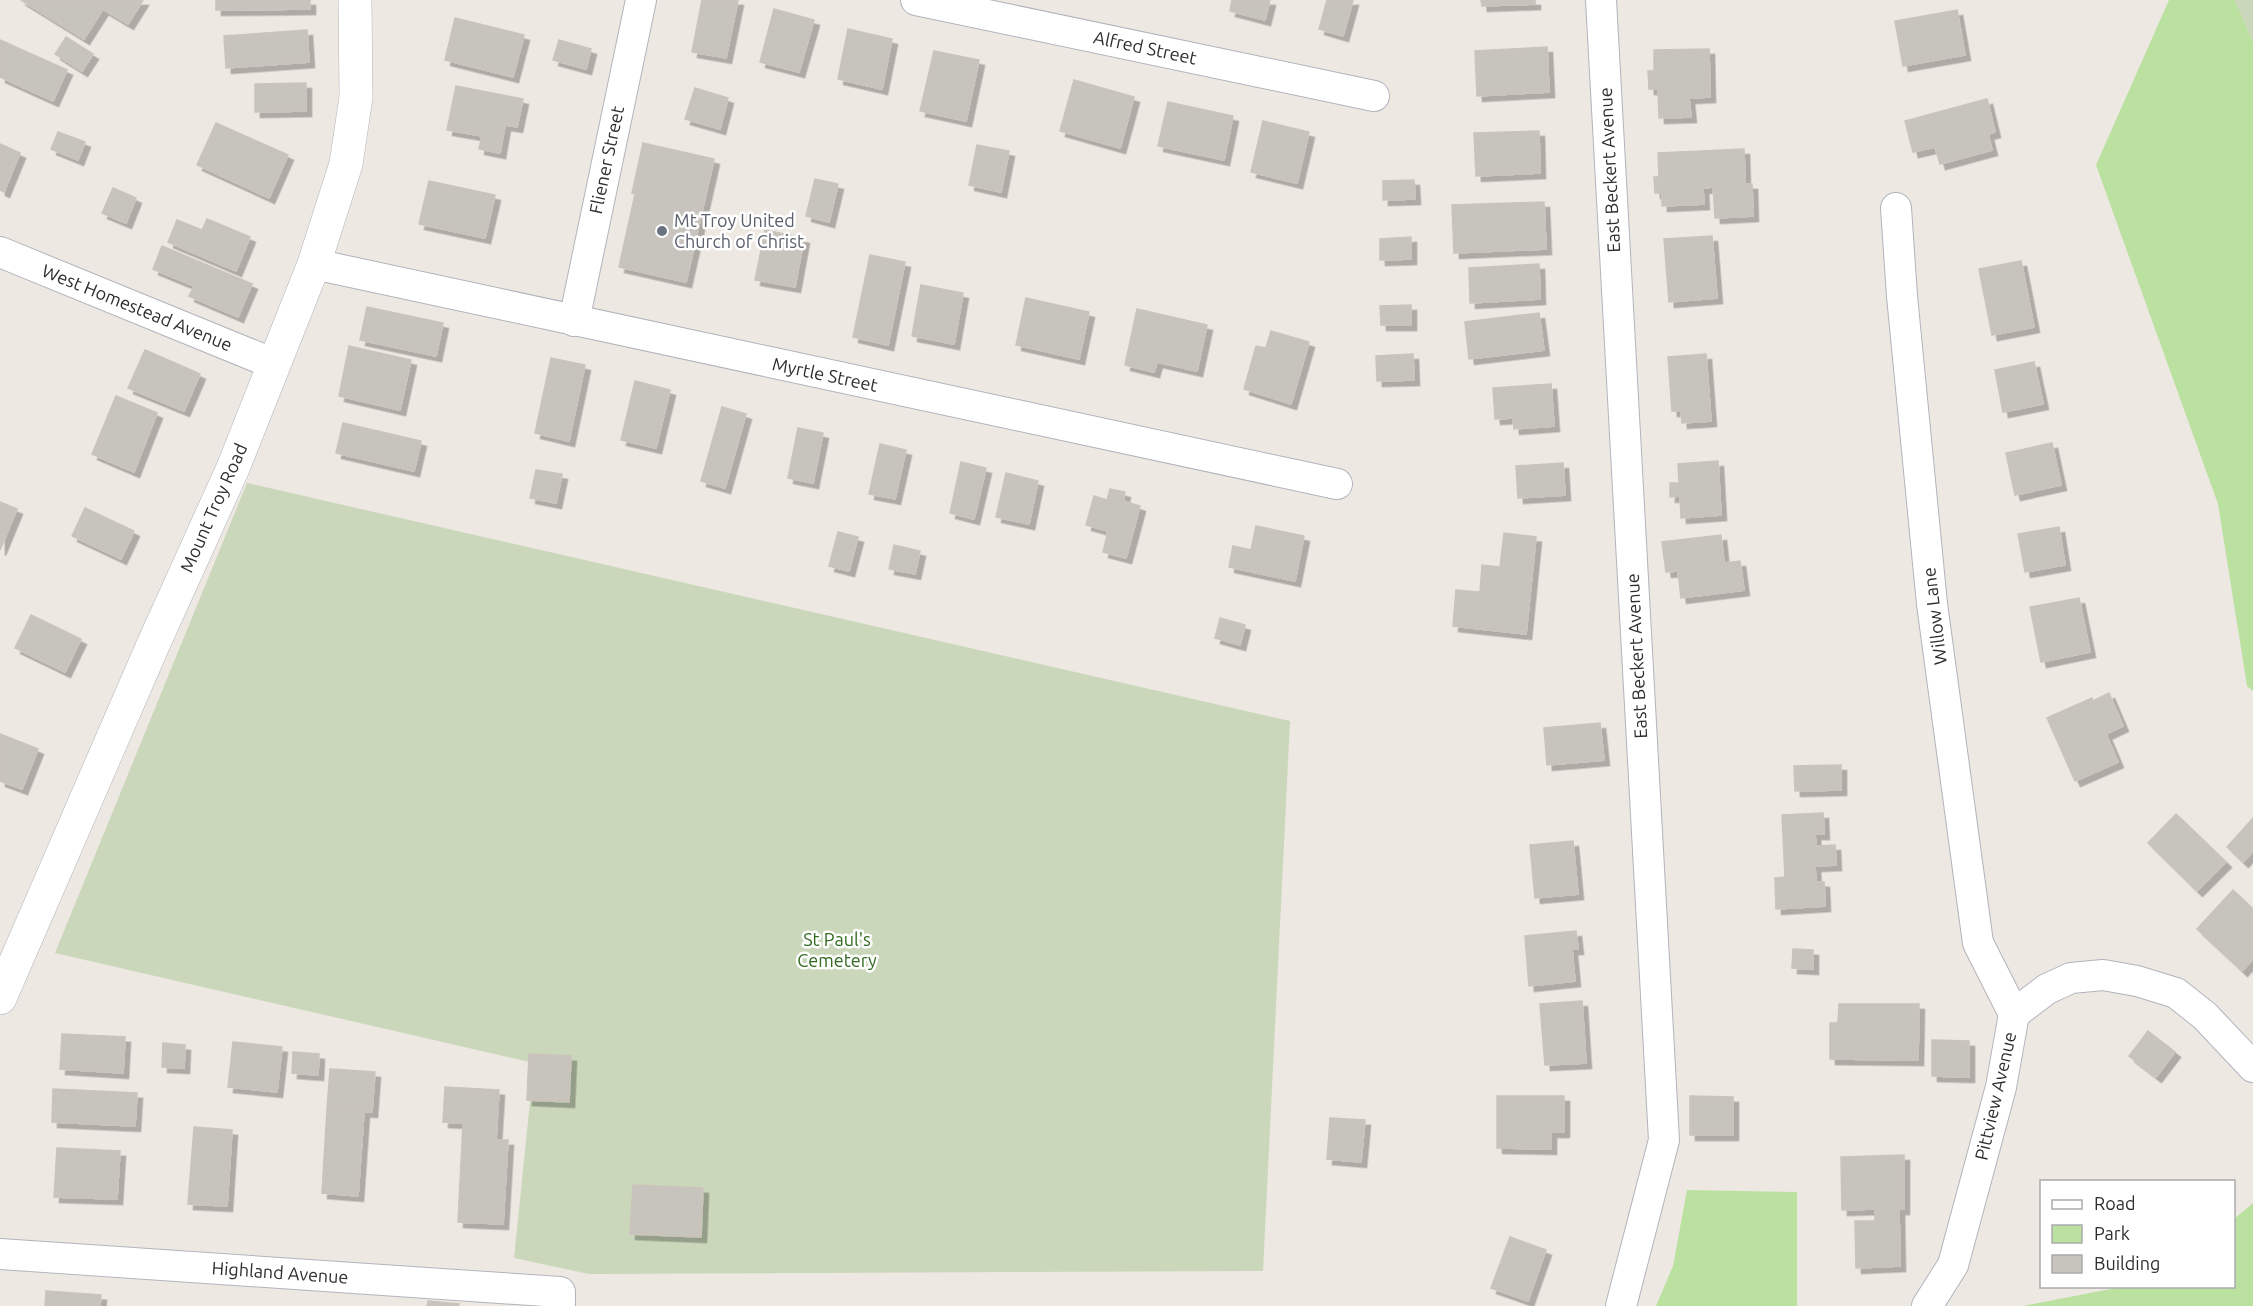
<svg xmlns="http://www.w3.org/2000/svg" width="2253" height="1306" font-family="Ubuntu,sans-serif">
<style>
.green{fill:#bbe1a1}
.cemetery{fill:#cad7ba}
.building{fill:#c7c3bd;stroke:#cac4bb;stroke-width:1.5;filter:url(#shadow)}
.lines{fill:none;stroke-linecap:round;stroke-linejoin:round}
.minor-casing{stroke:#b2b4bd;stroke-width:32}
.tertiary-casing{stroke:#b2b4bd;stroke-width:34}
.minor{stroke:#fff;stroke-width:30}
.tertiary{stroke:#fff;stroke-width:33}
.worship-dot{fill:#6b7280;stroke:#fff;stroke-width:2}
.labels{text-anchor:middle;stroke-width:5;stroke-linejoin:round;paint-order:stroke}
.street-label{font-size:18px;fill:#2e2e2e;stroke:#fff}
.worship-label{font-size:18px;fill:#5b616d;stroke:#fff;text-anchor:start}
.park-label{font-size:18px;fill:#336a1f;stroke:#fff}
</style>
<defs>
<filter id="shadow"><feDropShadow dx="5.5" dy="5.5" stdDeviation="0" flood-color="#0004"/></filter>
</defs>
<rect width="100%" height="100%" fill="#eee8e2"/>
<g class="green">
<path d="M 2169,0 L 2235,0 L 2253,42 L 2253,691 L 2247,686 L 2218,504 L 2096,165 Z"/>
<path d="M 1687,1190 L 1797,1192 L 1797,1306 L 1656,1306 L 1673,1266 Z"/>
<path d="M 2253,1203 L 2253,1306 L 2023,1306 L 2121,1287 L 2234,1286 L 2234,1219 Z"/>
</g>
<g class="cemetery">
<path d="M 2235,0 L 2253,0 L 2253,42 Z"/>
<path d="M 247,483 L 1290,721 L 1263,1271 L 589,1274 L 514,1258 L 534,1063 L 55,953 Z"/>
</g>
<g class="building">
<path d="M 21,0 L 143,0 L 128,24 L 103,9 L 84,39 Z"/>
<path d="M 216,0 L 310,0 L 310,9 L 216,10 Z"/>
<path d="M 702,0 L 738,0 L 726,58 L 692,52 Z"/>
<path d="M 1232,0 L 1270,0 L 1265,20 L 1230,11 Z"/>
<path d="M 1327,0 L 1353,0 L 1343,36 L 1319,29 Z"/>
<path d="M 1481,0 L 1535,0 L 1535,4 L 1482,6 Z"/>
<path d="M 774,9 L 814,20 L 799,72 L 760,62 Z"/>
<path d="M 1957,10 L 1965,55 L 1903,66 L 1895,21 Z"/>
<path d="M 455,18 L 524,35 L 513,77 L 445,60 Z"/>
<path d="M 848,29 L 892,39 L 882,89 L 838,79 Z"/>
<path d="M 307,30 L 309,62 L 226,68 L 224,36 Z"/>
<path d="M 66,37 L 93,54 L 82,71 L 55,54 Z"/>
<path d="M 0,40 L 67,70 L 53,101 L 0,77 Z"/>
<path d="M 559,40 L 591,49 L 586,69 L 553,60 Z"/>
<path d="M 1547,47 L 1549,92 L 1477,96 L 1475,51 Z"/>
<path d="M 1709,49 L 1710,97 L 1689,98 L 1691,117 L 1659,118 L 1658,89 L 1649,89 L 1648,71 L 1654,71 L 1654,50 Z"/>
<path d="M 934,51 L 979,60 L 966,121 L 920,111 Z"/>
<path d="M 1074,80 L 1134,97 L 1120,148 L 1060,131 Z"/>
<path d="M 306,83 L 306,111 L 255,112 L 255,84 Z"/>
<path d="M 456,86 L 523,99 L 517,127 L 505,125 L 500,153 L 479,149 L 482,136 L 447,130 Z"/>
<path d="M 695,88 L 728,98 L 720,129 L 685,119 Z"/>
<path d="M 1987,99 L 1995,132 L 1988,134 L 1992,150 L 1940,164 L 1935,147 L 1913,152 L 1905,121 Z"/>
<path d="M 1168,102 L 1233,116 L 1224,160 L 1158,146 Z"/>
<path d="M 1263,121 L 1309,132 L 1297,183 L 1251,172 Z"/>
<path d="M 216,123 L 288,155 L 269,198 L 197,165 Z"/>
<path d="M 1539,131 L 1540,173 L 1476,176 L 1474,133 Z"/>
<path d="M 58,132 L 85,142 L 78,160 L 51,149 Z"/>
<path d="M 643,143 L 714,159 L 686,282 L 619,267 L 635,194 L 632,193 Z"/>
<path d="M 0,144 L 20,153 L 4,192 L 0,190 Z"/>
<path d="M 977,145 L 1009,151 L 1001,192 L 969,185 Z"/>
<path d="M 1744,149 L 1745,184 L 1752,184 L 1753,216 L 1715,218 L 1713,187 L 1703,188 L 1704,204 L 1662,206 L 1662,193 L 1655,193 L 1654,177 L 1659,177 L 1658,153 Z"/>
<path d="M 815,179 L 838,184 L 829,222 L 806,216 Z"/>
<path d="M 1414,180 L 1415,199 L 1383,200 L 1383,181 Z"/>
<path d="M 429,181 L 495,195 L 485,238 L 419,224 Z"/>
<path d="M 113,188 L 136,198 L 126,223 L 102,213 Z"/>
<path d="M 1544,202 L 1546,249 L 1454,253 L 1452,205 Z"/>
<path d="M 207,219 L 250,237 L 236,271 L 168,242 L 177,220 L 202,230 Z"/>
<path d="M 765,230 L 804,238 L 795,287 L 755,280 Z"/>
<path d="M 1712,236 L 1717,298 L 1669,302 L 1664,239 Z"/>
<path d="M 1411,237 L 1411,259 L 1380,260 L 1380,239 Z"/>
<path d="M 162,246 L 252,284 L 238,317 L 189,296 L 194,286 L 153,269 Z"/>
<path d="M 870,255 L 905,262 L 888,345 L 853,337 Z"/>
<path d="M 2021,261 L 2034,327 L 1992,335 L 1979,269 Z"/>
<path d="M 1539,264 L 1540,299 L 1470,303 L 1469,268 Z"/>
<path d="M 921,285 L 963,293 L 954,344 L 912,336 Z"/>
<path d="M 1026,298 L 1089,312 L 1079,359 L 1016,345 Z"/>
<path d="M 1411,305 L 1411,325 L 1381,325 L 1380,306 Z"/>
<path d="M 367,307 L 443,323 L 436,356 L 360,340 Z"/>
<path d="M 1137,309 L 1207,325 L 1197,371 L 1157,362 L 1154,372 L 1125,365 Z"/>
<path d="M 1539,313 L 1544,350 L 1469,359 L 1465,322 Z"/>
<path d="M 1271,331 L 1309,342 L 1291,404 L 1244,389 L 1256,346 L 1266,348 Z"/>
<path d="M 349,346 L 411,360 L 400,410 L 339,396 Z"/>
<path d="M 145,350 L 200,374 L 184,411 L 128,388 Z"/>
<path d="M 1413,354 L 1414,380 L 1377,381 L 1376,356 Z"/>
<path d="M 1706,354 L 1711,421 L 1682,423 L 1681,411 L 1672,411 L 1668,357 Z"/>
<path d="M 551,358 L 585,365 L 569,441 L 535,433 Z"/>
<path d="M 2034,362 L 2043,404 L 2003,412 L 1995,370 Z"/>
<path d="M 635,381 L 670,390 L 656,448 L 621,440 Z"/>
<path d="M 1551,384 L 1554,426 L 1514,429 L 1513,418 L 1495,419 L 1493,388 Z"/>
<path d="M 116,396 L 157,413 L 134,472 L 92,454 Z"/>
<path d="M 722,407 L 746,414 L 725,488 L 701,481 Z"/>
<path d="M 343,423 L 421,441 L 414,471 L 336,453 Z"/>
<path d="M 798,428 L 823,433 L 813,483 L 788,478 Z"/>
<path d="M 2052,443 L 2061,485 L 2015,495 L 2006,453 Z"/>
<path d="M 880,444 L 906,450 L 895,499 L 869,494 Z"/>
<path d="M 1718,461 L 1721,515 L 1681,518 L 1680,496 L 1670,497 L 1670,483 L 1679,483 L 1678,464 Z"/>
<path d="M 961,462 L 986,468 L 974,519 L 950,513 Z"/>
<path d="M 1563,463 L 1565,495 L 1518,498 L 1516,466 Z"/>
<path d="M 536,470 L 562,474 L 556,503 L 530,498 Z"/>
<path d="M 1006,473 L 1038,481 L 1029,524 L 996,517 Z"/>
<path d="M 1110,489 L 1125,492 L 1123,501 L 1140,506 L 1126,558 L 1103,552 L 1108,531 L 1086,525 L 1094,496 L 1107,500 Z"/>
<path d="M 0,502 L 17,509 L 0,550 Z"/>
<path d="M 85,508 L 134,531 L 121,559 L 72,536 Z"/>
<path d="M 1256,526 L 1304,536 L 1295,581 L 1229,567 L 1233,546 L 1251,550 Z"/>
<path d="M 2059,527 L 2065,565 L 2025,572 L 2018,534 Z"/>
<path d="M 838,532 L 858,537 L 849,571 L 829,566 Z"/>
<path d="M 1504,533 L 1536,537 L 1526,634 L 1453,626 L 1456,590 L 1480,592 L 1482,565 L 1500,567 Z"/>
<path d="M 1721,535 L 1724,563 L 1740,561 L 1744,590 L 1681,598 L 1678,571 L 1666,572 L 1662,542 Z"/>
<path d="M 894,545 L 920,551 L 915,574 L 889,569 Z"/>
<path d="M 2079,598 L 2090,652 L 2041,662 L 2030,607 Z"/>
<path d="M 31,615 L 81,639 L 65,672 L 15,648 Z"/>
<path d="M 1220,618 L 1245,625 L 1240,645 L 1215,638 Z"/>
<path d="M 2109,693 L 2123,726 L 2106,734 L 2118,762 L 2075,781 L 2047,718 L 2092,698 L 2093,701 Z"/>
<path d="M 1600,723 L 1604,760 L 1547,765 L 1544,728 Z"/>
<path d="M 0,734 L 38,749 L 22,789 L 0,781 Z"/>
<path d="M 1841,765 L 1841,790 L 1795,791 L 1794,766 Z"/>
<path d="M 1823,813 L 1824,834 L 1815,834 L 1816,846 L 1835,845 L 1836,865 L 1815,866 L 1816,882 L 1824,882 L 1825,906 L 1776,909 L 1775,878 L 1785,877 L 1782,815 Z"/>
<path d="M 2176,814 L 2226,862 L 2197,891 L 2148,843 Z"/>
<path d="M 2253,818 L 2253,851 L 2243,862 L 2227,847 Z"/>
<path d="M 1573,841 L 1578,894 L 1535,898 L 1530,845 Z"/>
<path d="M 2233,890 L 2253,909 L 2253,959 L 2242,971 L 2197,929 Z"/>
<path d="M 1576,931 L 1578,949 L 1572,949 L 1575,981 L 1529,986 L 1525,936 Z"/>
<path d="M 1793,949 L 1813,950 L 1813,969 L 1792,968 Z"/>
<path d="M 1582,1001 L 1586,1063 L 1545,1065 L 1540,1004 Z"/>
<path d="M 1839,1004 L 1919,1004 L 1918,1060 L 1830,1059 L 1830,1023 L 1838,1023 Z"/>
<path d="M 2148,1031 L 2175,1052 L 2156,1077 L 2129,1056 Z"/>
<path d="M 62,1034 L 125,1037 L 123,1073 L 60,1069 Z"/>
<path d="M 1932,1040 L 1969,1041 L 1969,1077 L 1932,1076 Z"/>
<path d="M 233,1042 L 282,1047 L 277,1092 L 228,1087 Z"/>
<path d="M 163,1043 L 185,1045 L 184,1068 L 162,1067 Z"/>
<path d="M 293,1052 L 319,1054 L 318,1075 L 292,1073 Z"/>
<path d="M 529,1054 L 571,1056 L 569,1102 L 527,1100 Z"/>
<path d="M 330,1069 L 375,1072 L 372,1112 L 327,1109 Z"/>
<path d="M 445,1087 L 499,1090 L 496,1140 L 508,1140 L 503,1224 L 458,1222 L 463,1123 L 443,1122 Z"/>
<path d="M 53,1089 L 137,1093 L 135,1126 L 52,1122 Z"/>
<path d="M 1497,1096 L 1564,1096 L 1564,1132 L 1551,1132 L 1551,1149 L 1497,1148 Z"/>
<path d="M 1690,1096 L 1733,1097 L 1733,1135 L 1690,1135 Z"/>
<path d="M 327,1109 L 364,1112 L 358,1196 L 322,1193 Z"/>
<path d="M 1330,1118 L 1365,1120 L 1361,1162 L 1327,1159 Z"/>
<path d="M 194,1127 L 232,1130 L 227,1206 L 188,1204 Z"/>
<path d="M 57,1148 L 120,1151 L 117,1199 L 54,1197 Z"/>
<path d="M 1904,1155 L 1904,1209 L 1899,1209 L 1900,1266 L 1856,1268 L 1855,1221 L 1875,1221 L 1875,1209 L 1842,1210 L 1841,1157 Z"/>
<path d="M 633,1185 L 703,1188 L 701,1237 L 630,1234 Z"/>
<path d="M 1510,1237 L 1546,1250 L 1528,1301 L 1491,1288 Z"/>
<path d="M 46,1291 L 101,1295 L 100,1306 L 45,1306 Z"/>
<path d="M 428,1301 L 459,1304 L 458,1306 L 427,1306 Z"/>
</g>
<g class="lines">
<g class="minor-casing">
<g id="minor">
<path d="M 916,0 L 1374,96"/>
<path d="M 1601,0 L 1664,1140 L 1621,1306"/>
<path d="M 1896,208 L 1902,296 L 1932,604 L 1978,943 L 2014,1014"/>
<path d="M 0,252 L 274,364"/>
<path d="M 314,264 L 1337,484"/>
<path d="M 574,321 L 641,0"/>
<path d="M 0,1254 L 560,1292 L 560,1306"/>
<path d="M 1927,1306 L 1953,1265 L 2001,1087 L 2014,1014 L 2047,989 L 2071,978 L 2103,975 L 2137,981 L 2176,993 L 2205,1016 L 2253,1067"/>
</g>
</g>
<g class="tertiary-casing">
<path id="tertiary" d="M 0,998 L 153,645 L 233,468 L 314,264 L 346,164 L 356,97 L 355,0"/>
</g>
<use href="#minor" class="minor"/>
<use href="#tertiary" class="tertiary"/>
</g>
<circle class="worship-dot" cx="662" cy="231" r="6"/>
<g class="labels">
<g class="street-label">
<text transform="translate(1145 48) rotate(12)" y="6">Alfred Street</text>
<text transform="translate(607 160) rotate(-78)" y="6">Fliener Street</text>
<text transform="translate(1610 170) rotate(-93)" y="6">East Beckert Avenue</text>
<text transform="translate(137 308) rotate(22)" y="6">West Homestead Avenue</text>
<text transform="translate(825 375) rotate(12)" y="6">Myrtle Street</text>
<text transform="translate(214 508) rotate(-66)" y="6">Mount Troy Road</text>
<text transform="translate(1935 616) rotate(-97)" y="6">Willow Lane</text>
<text transform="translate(1637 656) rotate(-93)" y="6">East Beckert Avenue</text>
<text transform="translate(1996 1096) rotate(-77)" y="6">Pittview Avenue</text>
<text transform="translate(280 1273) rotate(4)" y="6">Highland Avenue</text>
</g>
<g class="worship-label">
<text x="674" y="227">Mt Troy United<tspan x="674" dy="21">Church of Christ</tspan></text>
</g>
<g class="park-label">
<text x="837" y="946">St Paul's<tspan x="837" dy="21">Cemetery</tspan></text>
</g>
</g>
<rect x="2040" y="1180" width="195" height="108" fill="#ffffff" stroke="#ababab" stroke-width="1.5"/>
<rect x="2052" y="1200" width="30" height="9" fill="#ffffff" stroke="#ababab" stroke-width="1.5"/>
<text x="2094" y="1210" font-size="18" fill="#2e2e2e">Road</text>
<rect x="2052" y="1225" width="30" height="18" fill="#bbe1a1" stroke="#ababab" stroke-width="1.5"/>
<text x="2094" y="1240" font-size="18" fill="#2e2e2e">Park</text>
<rect x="2052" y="1255" width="30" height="18" fill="#c7c3bd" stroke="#ababab" stroke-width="1.5"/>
<text x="2094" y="1270" font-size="18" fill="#2e2e2e">Building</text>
</svg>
